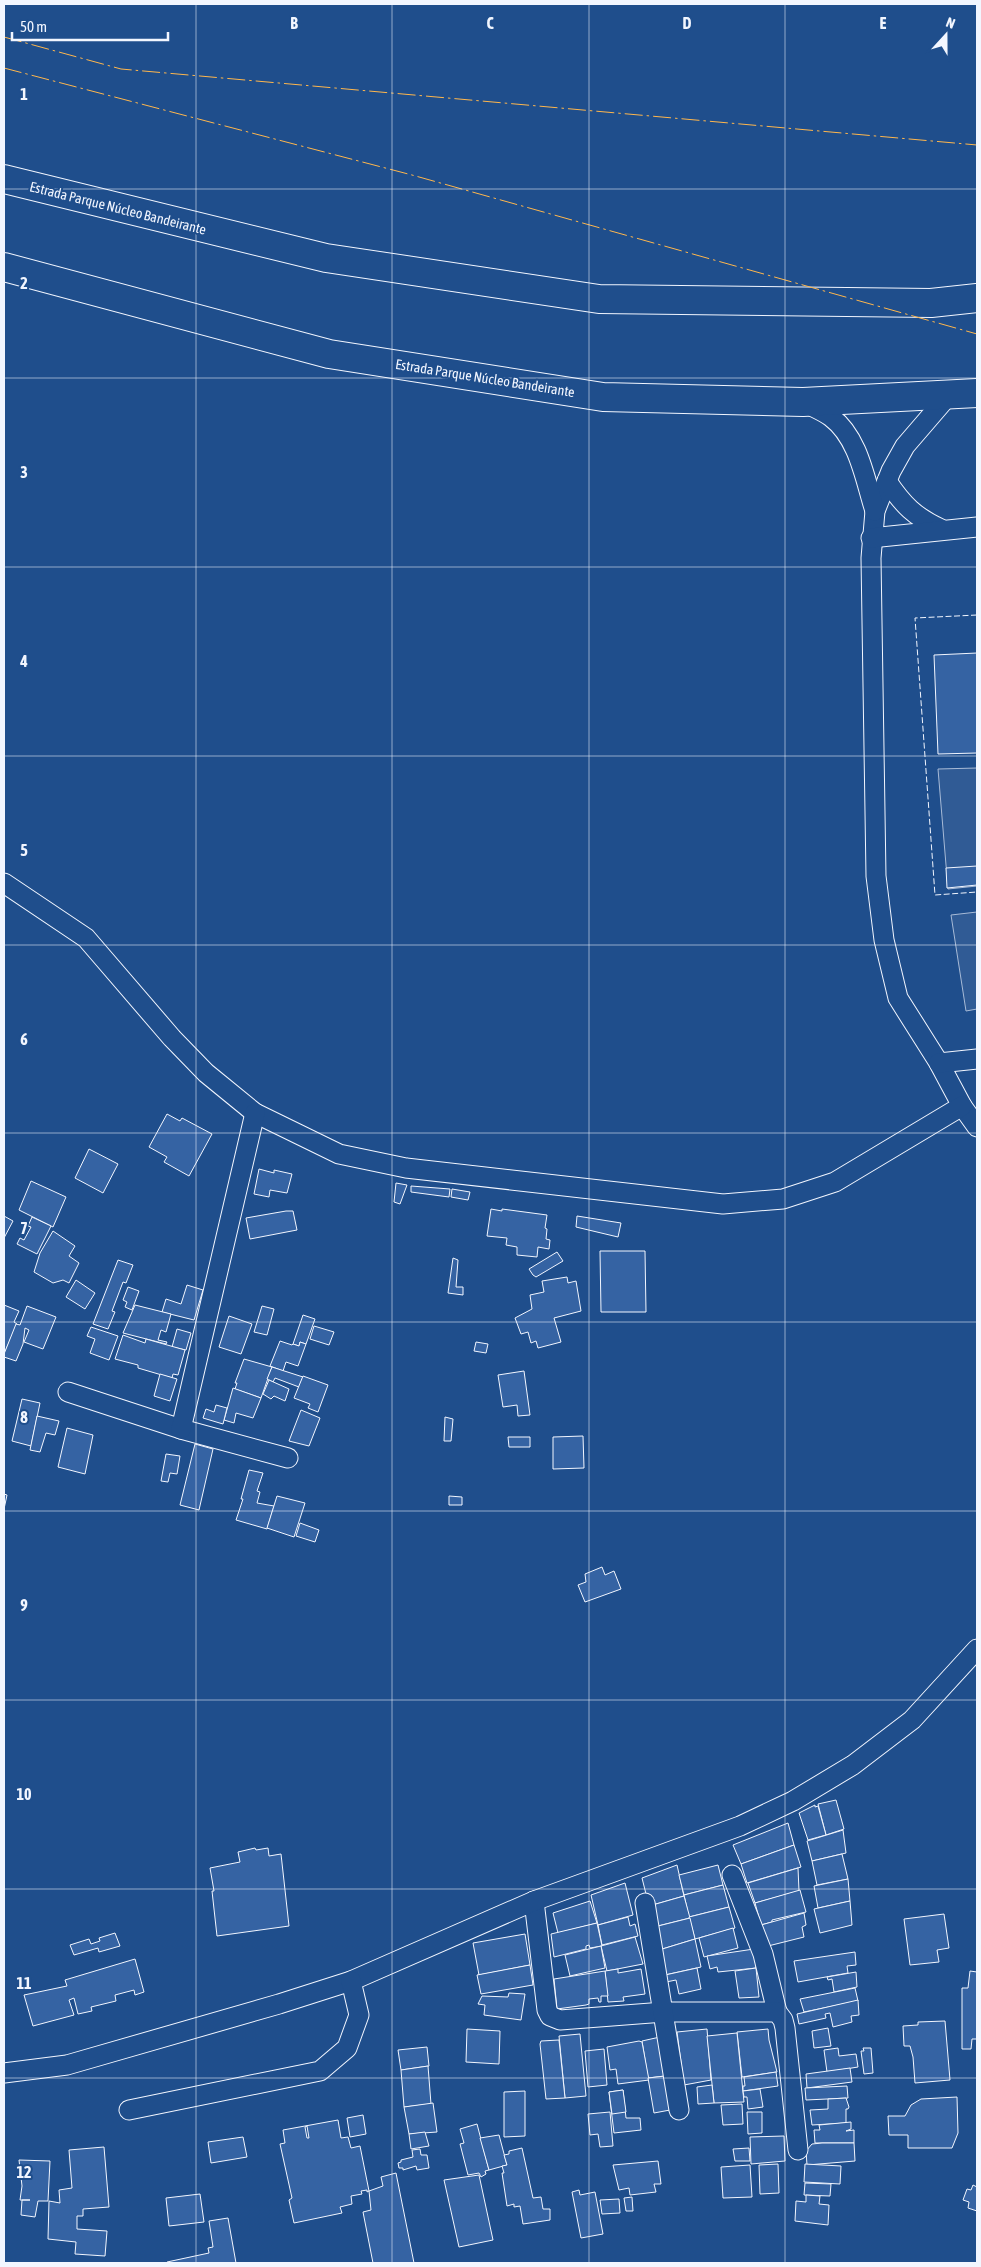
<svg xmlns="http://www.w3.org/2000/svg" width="981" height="2267" font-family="'Asap Condensed',sans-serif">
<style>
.built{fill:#305b95;stroke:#a8bbd7}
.building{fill:#3563a3;stroke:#f2f6ff;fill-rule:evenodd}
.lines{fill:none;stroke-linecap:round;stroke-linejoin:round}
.minor-casing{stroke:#f2f6ff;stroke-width:21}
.trunk-casing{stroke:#f2f6ff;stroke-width:30}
.minor{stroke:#1f4e8c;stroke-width:19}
.trunk{stroke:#1f4e8c;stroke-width:28}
.fence{stroke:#f2f6ff;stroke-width:1;stroke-dasharray:6 2.5;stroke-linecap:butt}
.power{stroke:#ffb74d;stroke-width:1;stroke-dasharray:18 4 2.5 4;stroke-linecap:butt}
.grid{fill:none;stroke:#f2f6ff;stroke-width:1;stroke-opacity:0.55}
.labels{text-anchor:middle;stroke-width:4;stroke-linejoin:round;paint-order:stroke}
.street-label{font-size:14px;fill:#f2f6ff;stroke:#1f4e8c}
.grid-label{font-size:16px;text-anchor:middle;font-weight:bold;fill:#f2f6ff;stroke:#1f4e8c;stroke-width:4;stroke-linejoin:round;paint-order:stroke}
</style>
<rect width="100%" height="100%" fill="#1f4e8c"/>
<g class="built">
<path d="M 977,768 L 977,886 L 948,889 L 938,769 Z"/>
<path d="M 977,912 L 977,1009 L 966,1011 L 951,915 Z"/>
</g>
<g class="building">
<path d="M 977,653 L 977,753 L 938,754 L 934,655 Z"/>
<path d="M 977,866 L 977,885 L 947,888 L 946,868 Z"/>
<path d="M 167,1114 L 180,1121 L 182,1118 L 212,1134 L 189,1176 L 164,1162 L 167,1157 L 149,1147 Z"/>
<path d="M 89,1149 L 118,1164 L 103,1193 L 75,1178 Z"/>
<path d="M 259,1169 L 274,1173 L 274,1170 L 292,1174 L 287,1193 L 270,1190 L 269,1197 L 254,1194 Z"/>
<path d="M 31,1181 L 66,1197 L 53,1227 L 19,1210 Z"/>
<path d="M 396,1183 L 407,1185 L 400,1204 L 394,1202 Z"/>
<path d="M 411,1186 L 450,1189 L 449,1197 L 411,1192 Z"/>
<path d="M 452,1189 L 470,1192 L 468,1200 L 451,1197 Z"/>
<path d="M 491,1209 L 502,1211 L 502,1209 L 547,1215 L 545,1228 L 547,1229 L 546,1239 L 550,1240 L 549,1249 L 538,1247 L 537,1257 L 517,1255 L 517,1247 L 506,1245 L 507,1238 L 487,1236 Z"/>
<path d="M 286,1211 L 293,1211 L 297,1230 L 250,1239 L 246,1218 Z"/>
<path d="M 4,1216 L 13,1221 L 4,1238 Z"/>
<path d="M 577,1216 L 621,1223 L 618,1237 L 576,1227 Z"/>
<path d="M 32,1217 L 51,1226 L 37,1254 L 17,1244 L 20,1238 L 24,1240 L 31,1227 L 28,1226 Z"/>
<path d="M 53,1231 L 75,1246 L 69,1256 L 79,1263 L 69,1283 L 63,1280 L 53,1283 L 34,1272 L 40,1253 Z"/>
<path d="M 600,1251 L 645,1251 L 646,1312 L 601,1312 Z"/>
<path d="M 557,1252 L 563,1261 L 536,1277 L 533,1275 L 529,1269 Z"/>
<path d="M 453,1258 L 458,1260 L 456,1287 L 463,1287 L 463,1295 L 448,1293 Z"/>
<path d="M 118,1260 L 133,1265 L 126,1283 L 123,1282 L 112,1311 L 115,1312 L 108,1329 L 93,1324 Z"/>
<path d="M 567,1277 L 568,1283 L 576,1281 L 581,1311 L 554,1318 L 561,1342 L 538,1348 L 536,1341 L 531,1343 L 528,1332 L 521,1334 L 515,1318 L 532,1309 L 530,1295 L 544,1292 L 542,1281 Z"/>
<path d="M 76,1280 L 95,1293 L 85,1309 L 66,1297 Z"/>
<path d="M 187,1285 L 203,1290 L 194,1320 L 162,1312 L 166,1299 L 181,1304 Z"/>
<path d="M 128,1287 L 139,1291 L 132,1310 L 125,1307 L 127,1302 L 123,1300 Z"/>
<path d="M 4,1305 L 19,1311 L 14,1322 L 17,1324 L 4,1354 Z"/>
<path d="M 135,1305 L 171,1314 L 166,1332 L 161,1330 L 158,1340 L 167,1342 L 166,1344 L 123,1333 Z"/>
<path d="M 27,1306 L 56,1317 L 43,1349 L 24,1342 L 29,1330 L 25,1328 L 23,1344 L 16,1361 L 4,1357 L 4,1354 L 16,1324 L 20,1325 Z"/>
<path d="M 262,1306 L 274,1309 L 267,1335 L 254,1332 Z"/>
<path d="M 303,1315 L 315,1319 L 306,1344 L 300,1342 L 299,1346 L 293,1344 Z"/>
<path d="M 229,1316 L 252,1324 L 241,1354 L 219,1347 Z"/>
<path d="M 314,1326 L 334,1332 L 329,1345 L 310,1339 Z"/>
<path d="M 91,1327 L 118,1336 L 109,1360 L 90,1353 L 95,1339 L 87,1336 Z"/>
<path d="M 177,1329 L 191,1333 L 186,1350 L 172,1347 Z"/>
<path d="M 123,1335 L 145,1343 L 146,1339 L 185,1350 L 178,1375 L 173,1374 L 172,1378 L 138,1368 L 138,1365 L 115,1359 Z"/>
<path d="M 280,1341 L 292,1345 L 293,1344 L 299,1346 L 300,1342 L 306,1344 L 298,1366 L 286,1362 L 283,1371 L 270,1366 Z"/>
<path d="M 476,1342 L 488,1344 L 486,1353 L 474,1351 Z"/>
<path d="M 244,1359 L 272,1367 L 261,1398 L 235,1389 L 237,1383 L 235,1383 Z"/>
<path d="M 272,1367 L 303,1377 L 299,1387 L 275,1378 L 273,1382 L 267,1379 Z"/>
<path d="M 524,1371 L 530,1415 L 518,1416 L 517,1405 L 503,1407 L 498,1375 Z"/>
<path d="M 160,1374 L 177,1379 L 170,1401 L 154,1396 Z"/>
<path d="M 303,1376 L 328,1385 L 318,1412 L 308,1408 L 310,1404 L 294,1398 Z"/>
<path d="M 269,1380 L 289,1389 L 285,1401 L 274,1396 L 271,1399 L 263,1394 Z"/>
<path d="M 233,1388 L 261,1398 L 253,1418 L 236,1413 L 234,1423 L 224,1420 Z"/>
<path d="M 22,1399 L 40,1403 L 31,1446 L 12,1441 Z"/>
<path d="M 216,1405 L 227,1408 L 223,1424 L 203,1418 L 206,1409 L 214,1412 Z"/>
<path d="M 301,1410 L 320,1418 L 309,1446 L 289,1441 Z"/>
<path d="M 37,1416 L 59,1421 L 55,1435 L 46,1433 L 40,1452 L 30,1450 Z"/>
<path d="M 445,1417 L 453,1419 L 451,1441 L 444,1441 Z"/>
<path d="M 67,1428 L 93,1435 L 85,1474 L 58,1467 Z"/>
<path d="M 583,1436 L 584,1468 L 553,1469 L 553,1437 Z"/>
<path d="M 508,1437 L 530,1437 L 530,1447 L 509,1447 Z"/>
<path d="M 195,1444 L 213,1449 L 199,1510 L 180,1505 Z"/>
<path d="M 166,1454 L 180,1456 L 177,1474 L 170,1473 L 168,1482 L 161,1481 Z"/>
<path d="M 249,1470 L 263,1473 L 257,1491 L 260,1492 L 257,1503 L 274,1506 L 267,1529 L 236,1520 L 243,1499 L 241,1499 Z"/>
<path d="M 4,1494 L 7,1495 L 4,1509 Z"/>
<path d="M 277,1496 L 305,1503 L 294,1537 L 267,1528 Z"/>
<path d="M 449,1496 L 462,1497 L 462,1505 L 449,1505 Z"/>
<path d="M 300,1523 L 319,1530 L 315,1542 L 296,1536 Z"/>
<path d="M 602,1567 L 605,1575 L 614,1571 L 621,1589 L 585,1602 L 578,1585 L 586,1582 L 585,1574 Z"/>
<path d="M 836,1800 L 844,1829 L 826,1835 L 818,1804 Z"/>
<path d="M 815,1805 L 815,1807 L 818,1806 L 826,1835 L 808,1840 L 799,1813 Z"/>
<path d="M 788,1823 L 794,1845 L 741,1864 L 733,1845 Z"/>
<path d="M 843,1830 L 846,1853 L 812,1861 L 807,1841 Z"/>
<path d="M 794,1845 L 801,1867 L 747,1883 L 741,1864 Z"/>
<path d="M 255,1848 L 256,1850 L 268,1848 L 269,1856 L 281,1854 L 289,1926 L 217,1936 L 212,1891 L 214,1891 L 210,1868 L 240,1862 L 238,1852 Z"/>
<path d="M 842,1854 L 848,1879 L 817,1885 L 812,1861 Z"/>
<path d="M 677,1865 L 684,1896 L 649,1906 L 642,1878 Z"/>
<path d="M 718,1865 L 723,1885 L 684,1895 L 679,1875 Z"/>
<path d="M 798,1868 L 799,1891 L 755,1903 L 748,1883 Z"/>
<path d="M 848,1879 L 850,1901 L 818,1908 L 814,1886 Z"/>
<path d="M 625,1883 L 633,1915 L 598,1925 L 591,1895 Z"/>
<path d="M 723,1885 L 729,1907 L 689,1917 L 684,1895 Z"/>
<path d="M 800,1890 L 806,1912 L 772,1920 L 772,1922 L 761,1925 L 755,1903 Z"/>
<path d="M 684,1896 L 690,1918 L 654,1927 L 649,1906 Z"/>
<path d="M 590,1901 L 597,1923 L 558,1933 L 553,1913 Z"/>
<path d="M 850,1901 L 852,1925 L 820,1933 L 814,1909 Z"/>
<path d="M 729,1907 L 735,1928 L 695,1939 L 689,1917 Z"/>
<path d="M 804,1913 L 806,1925 L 802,1927 L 804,1937 L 768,1946 L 761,1925 Z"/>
<path d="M 944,1914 L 949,1948 L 937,1950 L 939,1962 L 910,1965 L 904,1919 Z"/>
<path d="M 628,1917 L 630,1926 L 635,1924 L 638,1936 L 602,1945 L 598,1925 Z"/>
<path d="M 690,1918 L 695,1939 L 659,1950 L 654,1927 Z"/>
<path d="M 597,1923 L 602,1946 L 590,1948 L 589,1945 L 586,1946 L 586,1949 L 554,1957 L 551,1934 Z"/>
<path d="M 733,1928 L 738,1948 L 704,1957 L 699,1938 Z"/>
<path d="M 115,1933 L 120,1946 L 99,1952 L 98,1948 L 74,1955 L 70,1945 L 89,1939 L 91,1944 L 100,1941 L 99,1938 Z"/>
<path d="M 525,1934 L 530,1965 L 479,1975 L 473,1943 Z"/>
<path d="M 635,1937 L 643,1964 L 607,1971 L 601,1946 Z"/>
<path d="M 695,1939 L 701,1967 L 665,1975 L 659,1950 Z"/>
<path d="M 601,1946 L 605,1968 L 570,1976 L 565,1955 Z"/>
<path d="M 754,1949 L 756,1968 L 718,1972 L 717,1967 L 710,1969 L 707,1956 Z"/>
<path d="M 855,1952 L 856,1965 L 847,1966 L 848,1973 L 798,1982 L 794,1961 Z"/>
<path d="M 135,1959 L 144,1992 L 135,1995 L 134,1990 L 115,1995 L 116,2001 L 91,2007 L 92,2011 L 78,2014 L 74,1998 L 69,2000 L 74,2015 L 33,2026 L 24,1995 L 67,1986 L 65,1980 Z"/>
<path d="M 530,1965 L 533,1985 L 481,1994 L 477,1975 Z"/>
<path d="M 697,1968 L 701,1989 L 679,1994 L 676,1980 L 666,1982 L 665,1975 Z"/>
<path d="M 756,1968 L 759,1997 L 739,1998 L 735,1971 Z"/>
<path d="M 618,1969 L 618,1973 L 641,1969 L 645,1994 L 623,1997 L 624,2001 L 608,2002 L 605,1971 Z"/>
<path d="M 605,1971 L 608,1996 L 601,1996 L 601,2002 L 599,2002 L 598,1998 L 589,1999 L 589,2004 L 586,2005 L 557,2009 L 554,1979 Z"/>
<path d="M 970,1971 L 977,1972 L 977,2039 L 972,2039 L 971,2049 L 962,2049 L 962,1988 L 968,1988 Z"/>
<path d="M 856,1972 L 857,1987 L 834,1992 L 832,1979 L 828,1980 L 827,1977 Z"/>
<path d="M 855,1988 L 858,2001 L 804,2012 L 800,1999 Z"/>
<path d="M 509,1993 L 525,1994 L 521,2020 L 484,2015 L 485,2005 L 478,2004 L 482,1996 L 508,1997 Z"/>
<path d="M 858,2000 L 859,2015 L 851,2016 L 852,2022 L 833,2027 L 830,2013 L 825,2014 L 826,2018 L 799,2024 L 797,2014 Z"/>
<path d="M 945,2021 L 950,2080 L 915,2083 L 913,2057 L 910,2046 L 904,2046 L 903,2026 L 918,2025 L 918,2022 Z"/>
<path d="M 828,2028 L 831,2046 L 814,2048 L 812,2031 Z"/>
<path d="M 467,2029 L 500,2031 L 499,2064 L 466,2062 Z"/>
<path d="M 707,2029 L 711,2080 L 684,2085 L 677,2032 Z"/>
<path d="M 768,2029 L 769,2040 L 777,2072 L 742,2077 L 737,2032 Z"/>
<path d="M 737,2033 L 744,2102 L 714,2103 L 707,2036 Z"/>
<path d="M 580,2034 L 586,2096 L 565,2098 L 559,2036 Z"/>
<path d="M 660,2037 L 665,2076 L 648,2078 L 642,2041 Z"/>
<path d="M 559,2040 L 565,2098 L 546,2099 L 540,2044 L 541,2041 Z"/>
<path d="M 639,2041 L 642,2042 L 649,2080 L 618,2084 L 616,2069 L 610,2070 L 607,2047 Z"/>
<path d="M 427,2047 L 429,2066 L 401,2070 L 398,2050 Z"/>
<path d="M 838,2048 L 839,2056 L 856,2054 L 858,2067 L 827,2072 L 824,2050 Z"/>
<path d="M 863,2048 L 871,2048 L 873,2073 L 864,2074 L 861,2051 L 864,2051 Z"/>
<path d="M 604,2049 L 607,2085 L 588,2087 L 585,2051 Z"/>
<path d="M 428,2066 L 431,2104 L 404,2107 L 401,2070 Z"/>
<path d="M 850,2068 L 852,2082 L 807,2088 L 806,2074 Z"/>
<path d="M 776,2072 L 778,2086 L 743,2091 L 743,2086 L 745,2086 L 744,2077 Z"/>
<path d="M 665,2076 L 670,2110 L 654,2113 L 648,2078 Z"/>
<path d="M 712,2085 L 714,2103 L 698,2104 L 697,2087 Z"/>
<path d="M 847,2086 L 848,2098 L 806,2100 L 805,2088 Z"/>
<path d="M 760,2089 L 763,2107 L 748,2109 L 747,2097 L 744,2097 L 743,2091 Z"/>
<path d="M 623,2090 L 626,2118 L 640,2118 L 641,2130 L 614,2133 L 609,2092 Z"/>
<path d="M 623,2090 L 626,2112 L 612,2114 L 609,2092 Z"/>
<path d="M 525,2091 L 525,2136 L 504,2137 L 504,2092 Z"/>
<path d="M 957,2097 L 958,2133 L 952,2148 L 908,2148 L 908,2135 L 889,2135 L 888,2116 L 905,2116 L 911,2105 L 921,2099 Z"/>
<path d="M 846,2098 L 849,2107 L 848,2109 L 846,2109 L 846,2123 L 812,2125 L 810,2110 L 828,2109 L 828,2099 Z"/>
<path d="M 433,2103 L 437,2132 L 409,2134 L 404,2107 Z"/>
<path d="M 742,2104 L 743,2124 L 723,2125 L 721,2105 Z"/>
<path d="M 610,2112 L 613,2146 L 600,2147 L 598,2134 L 590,2135 L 588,2114 Z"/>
<path d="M 747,2112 L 762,2112 L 762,2133 L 748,2134 Z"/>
<path d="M 363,2115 L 366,2134 L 350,2137 L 347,2118 Z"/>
<path d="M 338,2120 L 341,2138 L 348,2137 L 351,2148 L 360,2146 L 369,2191 L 367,2192 L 367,2190 L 361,2191 L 362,2194 L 351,2196 L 352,2204 L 340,2207 L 342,2213 L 294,2223 L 289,2200 L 292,2198 L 280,2144 L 285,2143 L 283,2130 ZM 307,2126 L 309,2138 L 307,2138 L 305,2127 Z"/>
<path d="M 851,2122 L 851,2129 L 846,2131 L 854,2130 L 854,2143 L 815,2143 L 814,2130 L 820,2130 L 819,2125 Z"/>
<path d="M 477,2124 L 489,2170 L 485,2171 L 486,2174 L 481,2177 L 479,2173 L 468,2175 L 460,2144 L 464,2143 L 460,2129 Z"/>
<path d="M 425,2132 L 429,2146 L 411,2149 L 409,2134 Z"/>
<path d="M 499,2135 L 507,2165 L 489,2170 L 480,2138 Z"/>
<path d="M 784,2136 L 785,2161 L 751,2164 L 750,2137 Z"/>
<path d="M 243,2137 L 247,2157 L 211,2163 L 208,2142 Z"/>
<path d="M 822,2143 L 854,2143 L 855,2161 L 807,2165 L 806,2151 L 812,2144 Z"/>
<path d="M 104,2147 L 109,2207 L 83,2209 L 83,2216 L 77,2216 L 77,2229 L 107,2231 L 105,2256 L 75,2254 L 76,2242 L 48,2239 L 49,2201 L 60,2203 L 59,2190 L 72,2188 L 69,2150 Z"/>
<path d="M 522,2148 L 533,2198 L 541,2197 L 543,2209 L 550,2209 L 550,2220 L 523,2224 L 520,2206 L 514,2207 L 514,2204 L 507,2206 L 502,2173 L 504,2173 L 502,2166 L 507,2165 L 504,2155 L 509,2154 L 509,2151 Z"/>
<path d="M 749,2148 L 750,2161 L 735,2161 L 733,2149 Z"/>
<path d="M 420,2149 L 421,2155 L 427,2155 L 429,2168 L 417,2170 L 416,2166 L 403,2170 L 403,2168 L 399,2168 L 398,2163 L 401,2162 L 401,2160 L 413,2157 L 412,2150 Z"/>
<path d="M 19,2160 L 50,2161 L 48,2201 L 38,2201 L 35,2217 L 21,2215 L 22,2200 L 30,2200 L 20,2200 L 22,2186 Z"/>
<path d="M 658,2161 L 661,2184 L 654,2184 L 656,2192 L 630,2195 L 629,2188 L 619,2190 L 613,2165 Z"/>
<path d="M 778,2164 L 779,2193 L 760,2194 L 759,2165 Z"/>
<path d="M 805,2164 L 841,2166 L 840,2184 L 804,2182 Z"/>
<path d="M 750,2165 L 752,2197 L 723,2198 L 721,2167 Z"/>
<path d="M 396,2173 L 414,2263 L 373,2263 L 363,2212 L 371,2210 L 369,2191 L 383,2186 L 381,2177 Z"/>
<path d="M 479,2175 L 493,2240 L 459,2247 L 444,2180 Z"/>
<path d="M 805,2183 L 831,2184 L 830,2196 L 804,2195 Z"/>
<path d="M 973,2185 L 977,2187 L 977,2211 L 968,2208 L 969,2202 L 963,2200 L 967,2189 L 971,2190 Z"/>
<path d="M 579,2190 L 580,2195 L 595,2192 L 603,2234 L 581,2238 L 572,2192 Z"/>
<path d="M 200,2194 L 204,2222 L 169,2226 L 166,2198 Z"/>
<path d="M 806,2195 L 820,2196 L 819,2204 L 829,2205 L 828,2225 L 795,2221 L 796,2201 L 806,2202 Z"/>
<path d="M 632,2197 L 633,2211 L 626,2211 L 624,2198 Z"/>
<path d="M 619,2199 L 620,2213 L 602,2214 L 600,2200 Z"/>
<path d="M 228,2218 L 236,2263 L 167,2263 L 167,2262 L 209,2253 L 208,2248 L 213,2247 L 209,2221 Z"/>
</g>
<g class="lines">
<g class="minor-casing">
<g id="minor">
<path d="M 948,396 L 905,446 L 891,471 L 875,511 L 871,558 L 876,876 L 884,940 L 898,998 L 939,1063 L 962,1106 L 977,1127"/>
<path d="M 804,402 C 812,407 823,411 831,417 C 859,438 865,480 875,511"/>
<path d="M 887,481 C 903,505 915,517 941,529"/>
<path d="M 871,538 L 977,527"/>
<path d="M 4,883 L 86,938 L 172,1038 L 206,1073 L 255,1113 L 339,1154 L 406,1168 L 723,1204 L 783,1199 L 835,1182 L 962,1106"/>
<path d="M 939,1063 L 977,1059"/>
<path d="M 68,1392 L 181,1429 L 288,1458"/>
<path d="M 181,1429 L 255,1113"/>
<path d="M 732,1875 L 763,1954 L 777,2012"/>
<path d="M 534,1901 L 547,2010 L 550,2016 L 560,2020 L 664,2012 L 777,2012 L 783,2020 L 785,2028 L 798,2150"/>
<path d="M 645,1903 L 679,2110"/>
<path d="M 4,2073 L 67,2065 L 279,2004 L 351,1981 L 534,1901 L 740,1826 L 793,1801 L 853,1765 L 912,1720 L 977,1649"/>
<path d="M 129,2110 L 320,2071 L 347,2048 L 359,2015 L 351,1981"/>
</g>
</g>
<g class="trunk-casing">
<g id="trunk">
<path d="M 4,179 L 326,258 L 599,299 L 931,303 L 977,298"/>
<path d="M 4,267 L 329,354 L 603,397 L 803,402 L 977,393"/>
</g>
</g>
<use href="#minor" class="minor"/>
<use href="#trunk" class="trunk"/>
<path class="fence" d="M 977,615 L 915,618 L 935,895 L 977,892"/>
<g class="power">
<path d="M 4,37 L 121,69 L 977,145"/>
<path d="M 4,68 L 412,175 L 977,334"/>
</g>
</g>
<path class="grid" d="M 196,4 L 196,2263M 392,4 L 392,2263M 589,4 L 589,2263M 785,4 L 785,2263M 4,189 L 977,189M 4,378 L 977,378M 4,567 L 977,567M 4,756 L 977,756M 4,945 L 977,945M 4,1133 L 977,1133M 4,1322 L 977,1322M 4,1511 L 977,1511M 4,1700 L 977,1700M 4,1889 L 977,1889M 4,2078 L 977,2078"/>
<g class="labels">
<g class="street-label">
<text transform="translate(118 208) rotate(14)" y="5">Estrada Parque Núcleo Bandeirante</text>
<text transform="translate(485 378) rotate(9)" y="5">Estrada Parque Núcleo Bandeirante</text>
</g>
</g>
<g class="grid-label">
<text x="294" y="29">B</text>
<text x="490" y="29">C</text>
<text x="687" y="29">D</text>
<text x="883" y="29">E</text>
<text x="24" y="100">1</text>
<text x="24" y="289">2</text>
<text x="24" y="478">3</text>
<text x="24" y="667">4</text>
<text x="24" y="856">5</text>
<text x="24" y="1045">6</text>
<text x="24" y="1234">7</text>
<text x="24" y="1423">8</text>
<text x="24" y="1611">9</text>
<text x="24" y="1800">10</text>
<text x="24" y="1989">11</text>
<text x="24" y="2178">12</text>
</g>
<rect width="981" height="2267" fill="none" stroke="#f2f6ff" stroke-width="10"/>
<g transform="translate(946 35) rotate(21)" stroke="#1f4e8c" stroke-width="4" paint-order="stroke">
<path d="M0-4L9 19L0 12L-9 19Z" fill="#f2f6ff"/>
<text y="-8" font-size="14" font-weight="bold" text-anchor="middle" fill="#f2f6ff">N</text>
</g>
<path d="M12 32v8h156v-8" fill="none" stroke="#f2f6ff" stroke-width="2.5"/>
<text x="20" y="32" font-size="15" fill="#f2f6ff" stroke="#1f4e8c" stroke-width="4" paint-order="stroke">50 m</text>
</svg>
